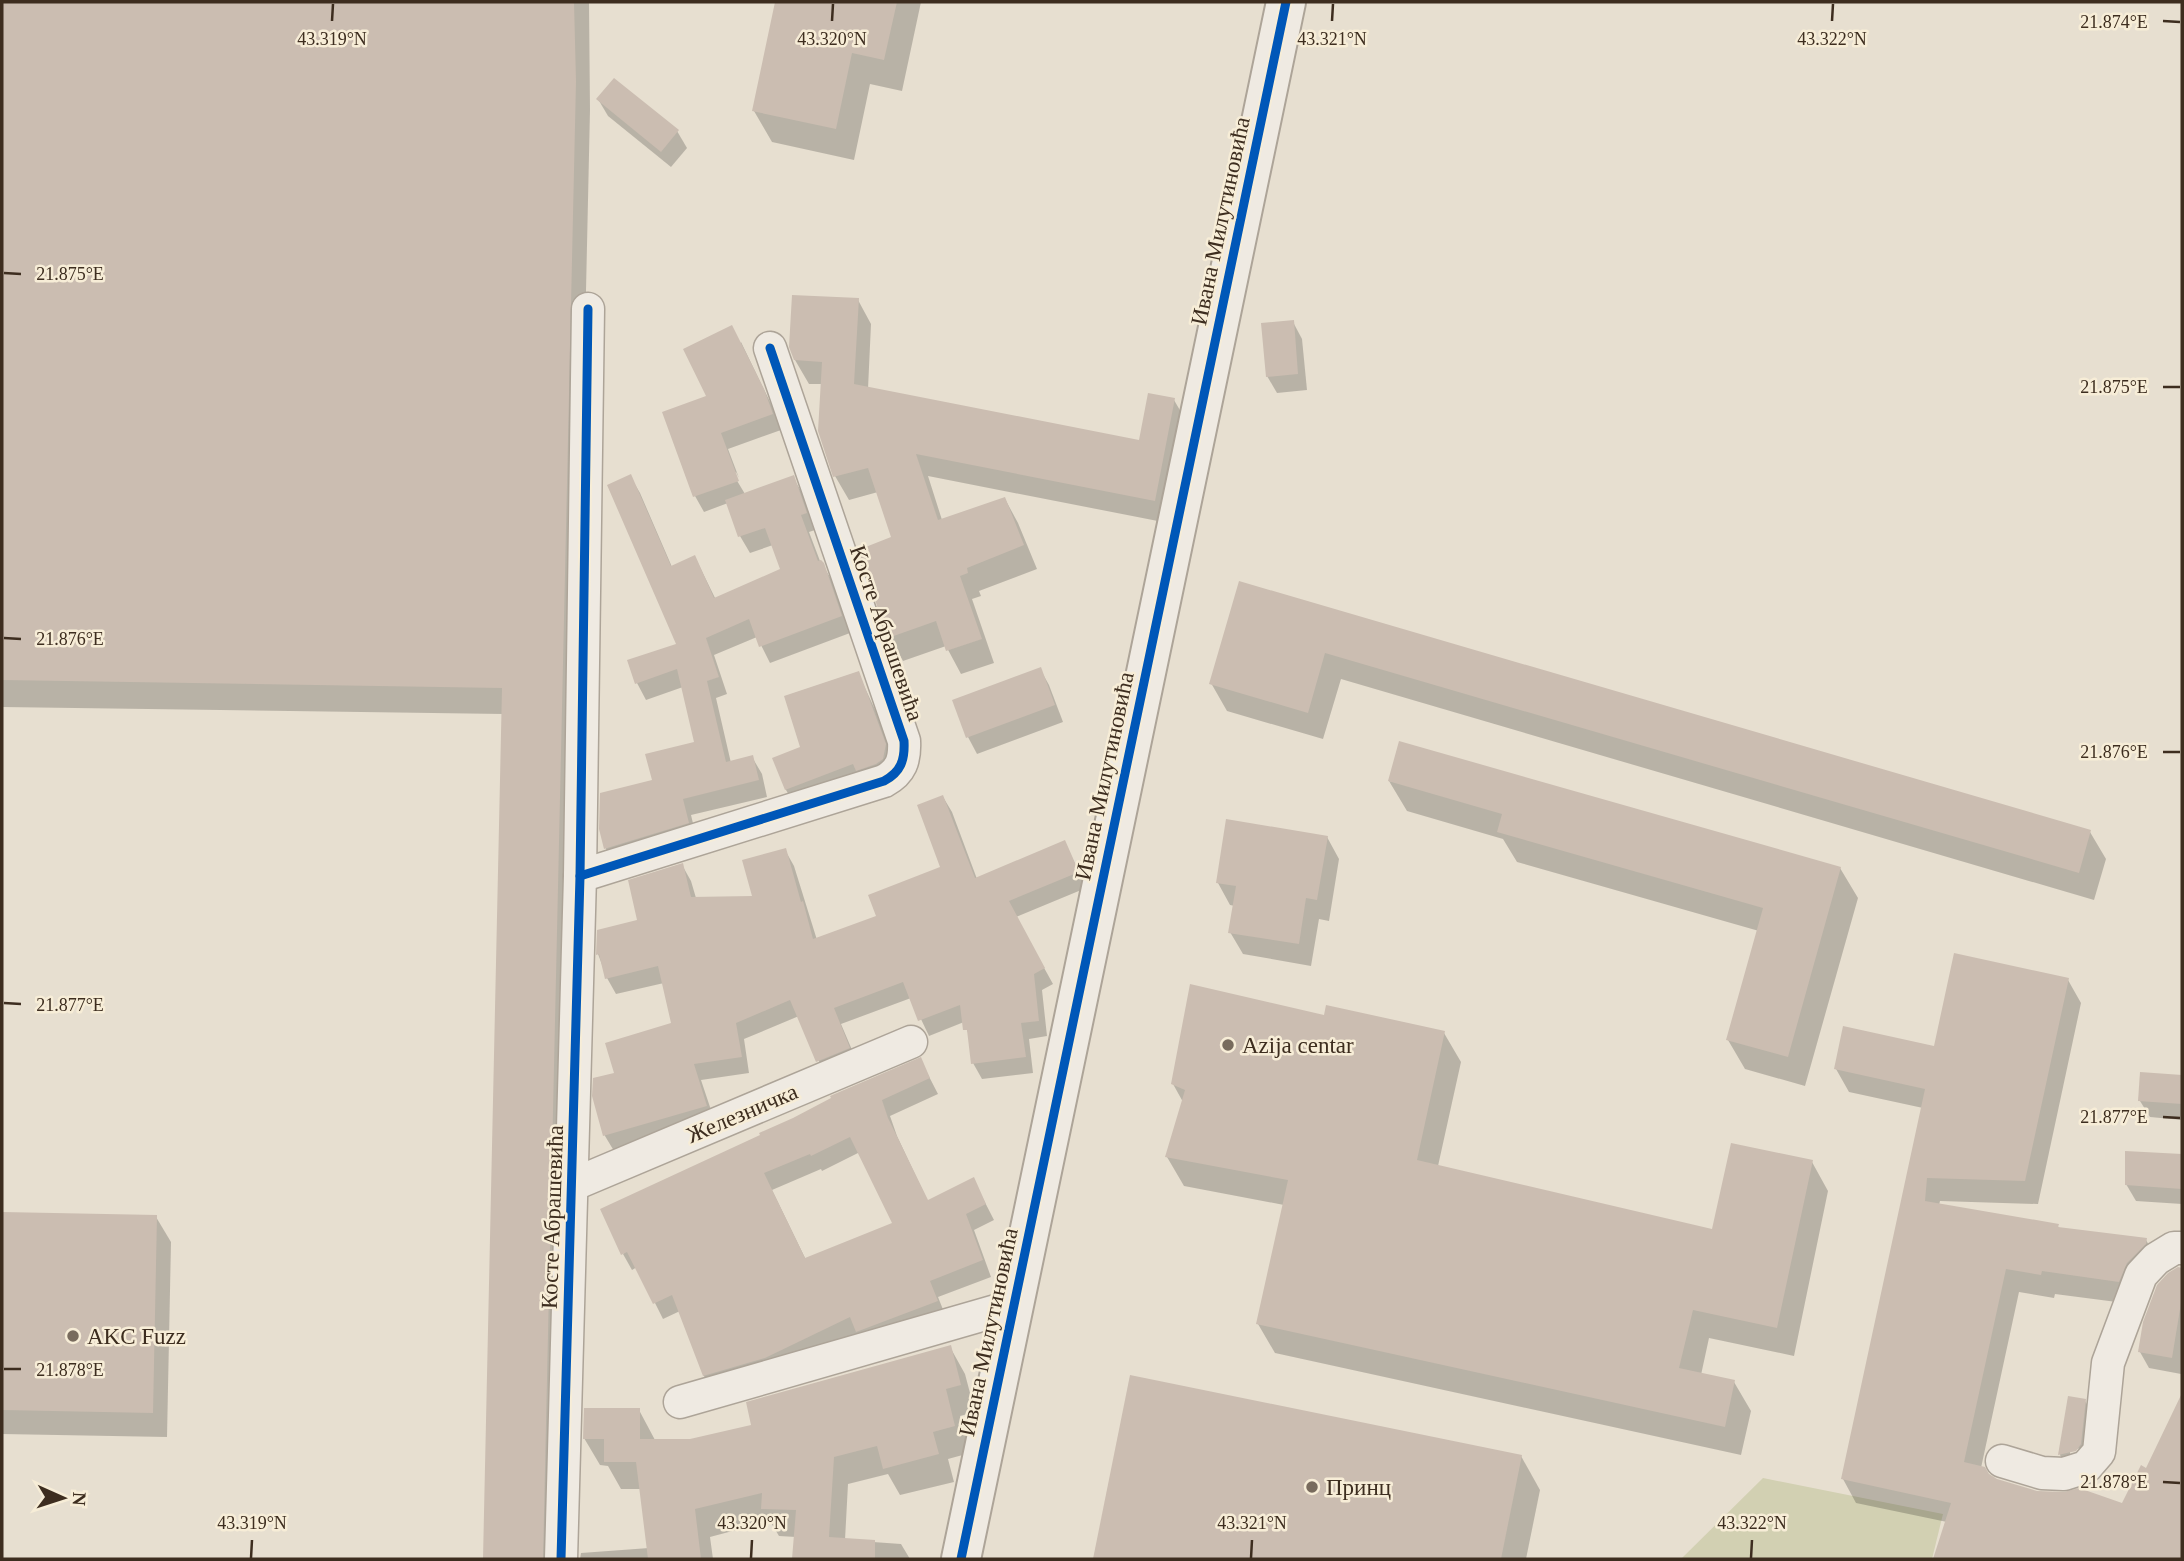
<svg xmlns="http://www.w3.org/2000/svg" width="2184" height="1561" font-family="Georgia,serif">
<style>
.cemetery{fill:#d2d0b2}
.shadow{fill:#0003;fill-rule:evenodd}
.building{fill:#cbbdb1;fill-rule:evenodd}
.lines{fill:none;stroke-linecap:round;stroke-linejoin:round}
.minor-casing{stroke:#ada498;stroke-width:35}
.tertiary-casing{stroke:#ada498;stroke-width:42}
.minor{stroke:#efeae2;stroke-width:32}
.tertiary{stroke:#efeae2;stroke-width:38}
.cycleway-casing{stroke:#f7edd7;stroke-width:13}
.cycleway{stroke:#0057b8;stroke-width:9}
.ticks{fill:none;stroke:#3d2d1f;stroke-width:2.5}
.poi-dot{fill:#786b5d;stroke:#f7edd7;stroke-width:2.5}
.labels{text-anchor:middle;stroke-width:5;stroke-linejoin:round;paint-order:stroke}
.street-label{font-size:23px;fill:#3d2d1f;stroke:#f7edd7}
.poi-label{font-size:23px;fill:#3d2d1f;stroke:#f7edd7;text-anchor:start}
.ticks-label{font-size:18px;text-anchor:middle;fill:#3d2d1f;stroke:#f7edd7;stroke-width:5;stroke-linejoin:round;paint-order:stroke}
</style>
<rect width="100%" height="100%" fill="#e7dfd0"/>
<path class="cemetery" d="M 1763,1478 L 1943,1514 L 1932,1559 L 1681,1559 Z"/>
<g class="shadow">
<path d="M 2,2 L 589,2 L 590,110 L 558,1559 L 485,1559 L 503,714 L 2,707 Z"/>
<path d="M 777,2 L 921,2 L 902,91 L 870,84 L 854,160 L 772,142 L 754,111 Z"/>
<path d="M 598,99 L 677,131 L 687,148 L 671,167 L 608,116 Z"/>
<path d="M 858,300 L 871,324 L 868,389 L 1140,442 L 1174,400 L 1188,424 L 1168,523 L 928,476 L 942,520 L 1005,499 L 1018,523 L 1037,569 L 979,591 L 981,596 L 972,599 L 994,663 L 961,674 L 946,646 L 903,661 L 890,637 L 893,538 L 878,492 L 849,500 L 835,476 L 822,384 L 809,384 L 795,360 Z"/>
<path d="M 1293,322 L 1302,339 L 1307,390 L 1277,393 L 1267,376 Z"/>
<path d="M 741,342 L 772,406 L 781,430 L 728,449 L 739,478 L 736,472 L 733,474 L 745,494 L 793,478 L 803,494 L 815,530 L 809,532 L 820,561 L 833,582 L 850,633 L 770,663 L 757,637 L 714,655 L 727,694 L 716,698 L 731,763 L 752,757 L 762,774 L 767,797 L 691,815 L 697,840 L 615,865 L 606,849 L 601,829 L 696,743 L 683,687 L 646,700 L 637,683 L 678,645 L 630,476 L 640,493 L 672,567 L 695,557 L 716,600 L 783,570 L 773,545 L 750,553 L 740,536 L 728,503 L 704,512 L 695,496 L 709,397 Z"/>
<path d="M 1240,583 L 2090,832 L 2106,859 L 2094,900 L 1341,679 L 1323,739 L 1227,711 L 1211,683 Z"/>
<path d="M 1040,669 L 1049,685 L 1063,722 L 977,754 L 968,737 L 954,701 Z"/>
<path d="M 858,673 L 879,718 L 894,761 L 795,805 L 786,790 L 775,759 L 802,748 Z"/>
<path d="M 1389,781 L 1840,868 L 1858,898 L 1805,1086 L 1745,1069 L 1728,1040 L 1759,931 L 1517,862 L 1503,839 L 1407,811 Z"/>
<path d="M 943,797 L 952,812 L 977,879 L 1065,842 L 1086,888 L 1016,917 L 1053,984 L 1042,990 L 1047,1036 L 1029,1039 L 1033,1073 L 982,1079 L 973,1063 L 970,1038 L 964,1022 L 929,1036 L 911,998 L 841,1024 L 858,1064 L 826,1077 L 799,1016 L 744,1039 L 749,1073 L 701,1080 L 715,1122 L 614,1151 L 605,1136 L 594,1096 L 673,1024 L 664,983 L 616,994 L 607,978 L 598,954 L 639,921 L 682,865 L 691,881 L 696,898 L 755,897 L 785,850 L 794,866 L 817,940 L 879,917 L 943,868 Z"/>
<path d="M 1327,837 L 1339,859 L 1329,921 L 1319,919 L 1311,966 L 1243,954 L 1230,932 L 1235,906 L 1230,905 L 1218,883 Z"/>
<path d="M 2068,980 L 2081,1003 L 2038,1204 L 1940,1201 L 1939,1205 L 2058,1226 L 2059,1229 L 2146,1240 L 2159,1263 L 2132,1304 L 2055,1294 L 2054,1298 L 2019,1292 L 1981,1468 L 1996,1480 L 2036,1492 L 2123,1505 L 2146,1470 L 2171,1420 L 2182,1425 L 2182,1559 L 1935,1559 L 1947,1522 L 1856,1503 L 1843,1479 L 1923,1108 L 1849,1092 L 1836,1069 L 1936,1048 Z"/>
<path d="M 1325,1017 L 1444,1033 L 1461,1062 L 1438,1166 L 1713,1231 L 1812,1162 L 1828,1191 L 1794,1356 L 1709,1338 L 1701,1375 L 1734,1382 L 1751,1411 L 1741,1455 L 1275,1353 L 1258,1324 L 1284,1205 L 1184,1186 L 1167,1157 L 1183,1102 L 1173,1084 Z"/>
<path d="M 920,1059 L 938,1094 L 890,1116 L 897,1136 L 928,1202 L 973,1179 L 994,1220 L 974,1230 L 991,1277 L 938,1297 L 946,1317 L 867,1347 L 859,1333 L 774,1374 L 713,1392 L 704,1376 L 680,1311 L 663,1319 L 637,1267 L 632,1270 L 623,1254 L 729,1152 ZM 860,1152 L 894,1224 L 806,1260 L 772,1190 L 821,1169 L 822,1171 Z"/>
<path d="M 2142,1074 L 2182,1076 L 2182,1120 L 2150,1117 L 2140,1101 Z"/>
<path d="M 2127,1153 L 2182,1156 L 2182,1204 L 2136,1201 L 2126,1184 Z"/>
<path d="M 2,1214 L 156,1217 L 171,1242 L 167,1437 L 2,1434 Z"/>
<path d="M 2179,1269 L 2182,1269 L 2181,1374 L 2149,1368 L 2140,1352 Z"/>
<path d="M 950,1347 L 965,1374 L 975,1412 L 960,1416 L 970,1453 L 948,1459 L 954,1482 L 900,1495 L 888,1474 L 848,1484 L 845,1540 L 901,1544 L 910,1559 L 794,1559 L 796,1537 L 779,1536 L 770,1521 L 710,1537 L 713,1559 L 580,1559 L 581,1553 L 649,1548 L 641,1489 L 621,1489 L 608,1466 L 600,1465 L 584,1438 L 639,1410 L 655,1440 L 690,1440 L 754,1426 Z"/>
<path d="M 1131,1377 L 1521,1456 L 1540,1490 L 1526,1559 L 1094,1559 Z"/>
<path d="M 2070,1398 L 2085,1401 L 2094,1417 L 2090,1461 L 2069,1471 L 2060,1455 ZM 2084,1447 L 2084,1451 L 2070,1454 L 2070,1451 Z"/>
</g>
<g class="building">
<path d="M 2,2 L 574,2 L 576,81 L 543,1559 L 483,1559 L 502,688 L 2,680 Z"/>
<path d="M 775,2 L 897,2 L 884,60 L 852,53 L 836,129 L 752,111 Z"/>
<path d="M 614,78 L 679,130 L 661,152 L 596,99 Z"/>
<path d="M 792,295 L 859,298 L 854,384 L 1139,440 L 1148,393 L 1175,398 L 1155,501 L 916,454 L 938,520 L 1005,497 L 1024,545 L 967,568 L 968,573 L 960,576 L 982,639 L 946,651 L 936,621 L 888,638 L 858,550 L 891,537 L 868,468 L 833,477 L 818,431 L 822,362 L 794,360 L 789,347 Z"/>
<path d="M 1294,320 L 1298,374 L 1266,377 L 1261,323 Z"/>
<path d="M 732,325 L 764,389 L 773,414 L 721,433 L 739,481 L 693,497 L 662,412 L 706,396 L 683,349 Z"/>
<path d="M 631,474 L 671,566 L 695,555 L 714,598 L 780,569 L 765,528 L 738,537 L 725,500 L 794,475 L 807,513 L 801,515 L 818,561 L 821,560 L 824,563 L 842,616 L 759,647 L 749,619 L 706,638 L 719,677 L 707,681 L 726,762 L 753,755 L 759,780 L 683,799 L 689,823 L 604,849 L 599,829 L 600,793 L 652,780 L 645,754 L 694,742 L 677,669 L 635,684 L 627,660 L 676,644 L 607,485 Z"/>
<path d="M 1239,581 L 2091,830 L 2079,873 L 1325,653 L 1308,713 L 1209,684 Z"/>
<path d="M 1041,667 L 1055,705 L 966,738 L 952,700 Z"/>
<path d="M 859,671 L 886,744 L 883,759 L 876,764 L 856,771 L 853,764 L 785,790 L 772,758 L 800,747 L 784,696 Z"/>
<path d="M 1399,741 L 1841,867 L 1788,1057 L 1726,1040 L 1763,908 L 1497,832 L 1502,814 L 1388,781 Z"/>
<path d="M 943,795 L 975,878 L 1065,840 L 1079,872 L 1009,901 L 1045,968 L 1034,974 L 1039,1021 L 1021,1023 L 1026,1057 L 971,1064 L 967,1030 L 963,1030 L 960,1005 L 918,1021 L 903,982 L 834,1008 L 850,1048 L 816,1062 L 790,1000 L 736,1023 L 742,1057 L 694,1064 L 707,1106 L 603,1136 L 592,1096 L 593,1078 L 614,1073 L 605,1043 L 671,1023 L 658,966 L 605,979 L 599,954 L 596,955 L 597,930 L 637,920 L 628,880 L 683,863 L 691,897 L 752,896 L 742,860 L 786,848 L 801,902 L 803,901 L 813,939 L 876,916 L 868,895 L 940,867 L 917,805 Z"/>
<path d="M 1226,819 L 1328,836 L 1317,900 L 1306,898 L 1299,944 L 1228,933 L 1236,886 L 1216,883 Z"/>
<path d="M 1954,953 L 2069,978 L 2025,1181 L 1927,1178 L 1925,1201 L 2059,1224 L 2058,1227 L 2147,1238 L 2146,1244 L 2127,1263 L 2119,1282 L 2042,1271 L 2041,1275 L 2006,1269 L 1964,1462 L 1985,1467 L 1989,1474 L 1997,1479 L 2037,1491 L 2064,1492 L 2079,1488 L 2122,1503 L 2141,1465 L 2146,1468 L 2182,1393 L 2182,1559 L 1933,1559 L 1951,1503 L 1841,1479 L 1925,1089 L 1834,1069 L 1843,1026 L 1934,1046 Z"/>
<path d="M 1190,984 L 1324,1015 L 1326,1005 L 1445,1031 L 1417,1160 L 1712,1229 L 1731,1143 L 1813,1160 L 1777,1328 L 1693,1310 L 1679,1368 L 1735,1380 L 1725,1427 L 1256,1324 L 1288,1180 L 1165,1157 L 1185,1090 L 1171,1084 Z"/>
<path d="M 921,1057 L 930,1078 L 882,1100 L 888,1118 L 928,1200 L 974,1177 L 986,1204 L 966,1214 L 983,1260 L 930,1281 L 938,1301 L 856,1332 L 850,1317 L 765,1358 L 703,1376 L 672,1295 L 653,1304 L 627,1252 L 621,1255 L 600,1209 L 760,1135 L 759,1133 L 793,1118 L 831,1098 L 830,1096 ZM 850,1137 L 892,1223 L 805,1258 L 764,1173 L 810,1154 L 811,1156 Z"/>
<path d="M 2140,1072 L 2182,1075 L 2182,1104 L 2138,1101 Z"/>
<path d="M 2125,1151 L 2182,1154 L 2182,1189 L 2125,1185 Z"/>
<path d="M 2,1212 L 157,1215 L 153,1413 L 2,1410 Z"/>
<path d="M 2178,1267 L 2182,1268 L 2182,1297 L 2172,1358 L 2138,1352 L 2143,1322 L 2157,1285 L 2168,1273 Z"/>
<path d="M 951,1345 L 961,1385 L 946,1389 L 955,1426 L 933,1432 L 939,1454 L 883,1469 L 877,1446 L 834,1457 L 829,1537 L 875,1540 L 875,1559 L 792,1559 L 796,1510 L 761,1509 L 762,1493 L 695,1509 L 701,1559 L 648,1559 L 636,1462 L 604,1462 L 604,1439 L 583,1439 L 584,1408 L 640,1408 L 640,1439 L 690,1439 L 751,1425 L 746,1402 Z"/>
<path d="M 1130,1375 L 1522,1455 L 1501,1559 L 1093,1559 Z"/>
<path d="M 2068,1396 L 2086,1399 L 2081,1444 L 2076,1451 L 2058,1455 Z"/>
</g>
<g class="lines">
<g class="minor-casing">
<g id="minor">
<path d="M 580,876 L 884,781 C 901,772 905,760 904,741 L 770,348"/>
<path d="M 572,1185 L 911,1042"/>
<path d="M 680,1402 L 1013,1306"/>
<path d="M 2002,1461 L 2042,1473 L 2064,1474 L 2086,1467 L 2099,1452 L 2108,1363 L 2141,1275 L 2156,1259 L 2174,1248 L 2182,1248"/>
<path d="M 561,1559 L 580,876 L 588,309"/>
</g>
</g>
<g class="tertiary-casing">
<path id="tertiary" d="M 961,1559 L 1286,2"/>
</g>
<use href="#minor" class="minor"/>
<use href="#tertiary" class="tertiary"/>
<g class="cycleway-casing">
<g id="cycleway">
<path d="M 580,876 L 884,781 C 901,772 905,760 904,741 L 770,348"/>
<path d="M 561,1559 L 580,876 L 588,309"/>
<path d="M 961,1559 L 1286,2"/>
</g>
</g>
<use href="#cycleway" class="cycleway"/>
</g>
<path class="ticks" d="M 332,21 L 333,4M 832,21 L 833,4M 1332,21 L 1333,4M 1832,21 L 1833,4M 2163,21 L 2180,22M 4,273 L 21,274M 2163,387 L 2180,387M 4,638 L 21,639M 2163,752 L 2180,752M 4,1003 L 21,1004M 2163,1117 L 2180,1118M 4,1369 L 21,1369M 2163,1482 L 2180,1483M 251,1558 L 252,1540M 751,1558 L 752,1540M 1251,1558 L 1252,1540M 1751,1558 L 1752,1540"/>
<g class="poi-dot">
<circle cx="1228" cy="1045" r="7"/>
<circle cx="73" cy="1336" r="7"/>
<circle cx="1312" cy="1487" r="7"/>
</g>
<g class="labels">
<g class="street-label">
<text transform="translate(1220 221) rotate(-78)" y="8">Ивана Милутиновића</text>
<text transform="translate(887 633) rotate(71)" y="8">Косте Абрашевића</text>
<text transform="translate(1104 776) rotate(-78)" y="8">Ивана Милутиновића</text>
<text transform="translate(742 1113) rotate(-23)" y="8">Железничка</text>
<text transform="translate(552 1217) rotate(-88)" y="8">Косте Абрашевића</text>
<text transform="translate(988 1332) rotate(-78)" y="8">Ивана Милутиновића</text>
</g>
<g class="poi-label">
<text x="1242" y="1053">Azija centar</text>
<text x="87" y="1344">AKC Fuzz</text>
<text x="1326" y="1495">Принц</text>
</g>
</g>
<g class="ticks-label">
<text x="2114" y="28">21.874°E</text>
<text x="332" y="45">43.319°N</text>
<text x="832" y="45">43.320°N</text>
<text x="1332" y="45">43.321°N</text>
<text x="1832" y="45">43.322°N</text>
<text x="70" y="280">21.875°E</text>
<text x="2114" y="393">21.875°E</text>
<text x="70" y="645">21.876°E</text>
<text x="2114" y="758">21.876°E</text>
<text x="70" y="1011">21.877°E</text>
<text x="2114" y="1123">21.877°E</text>
<text x="70" y="1376">21.878°E</text>
<text x="2114" y="1488">21.878°E</text>
<text x="252" y="1529">43.319°N</text>
<text x="752" y="1529">43.320°N</text>
<text x="1252" y="1529">43.321°N</text>
<text x="1752" y="1529">43.322°N</text>
</g>
<rect width="2184" height="1561" fill="none" stroke="#3d2d1f" stroke-width="7"/>
<g transform="translate(63 1498) rotate(93)" stroke="#f7edd7" stroke-width="5" paint-order="stroke">
<path d="M0-5L12 26L0 18L-12 26Z" fill="#3d2d1f"/>
<text y="-10" font-size="19" font-weight="bold" text-anchor="middle" fill="#3d2d1f">N</text>
</g>
</svg>
